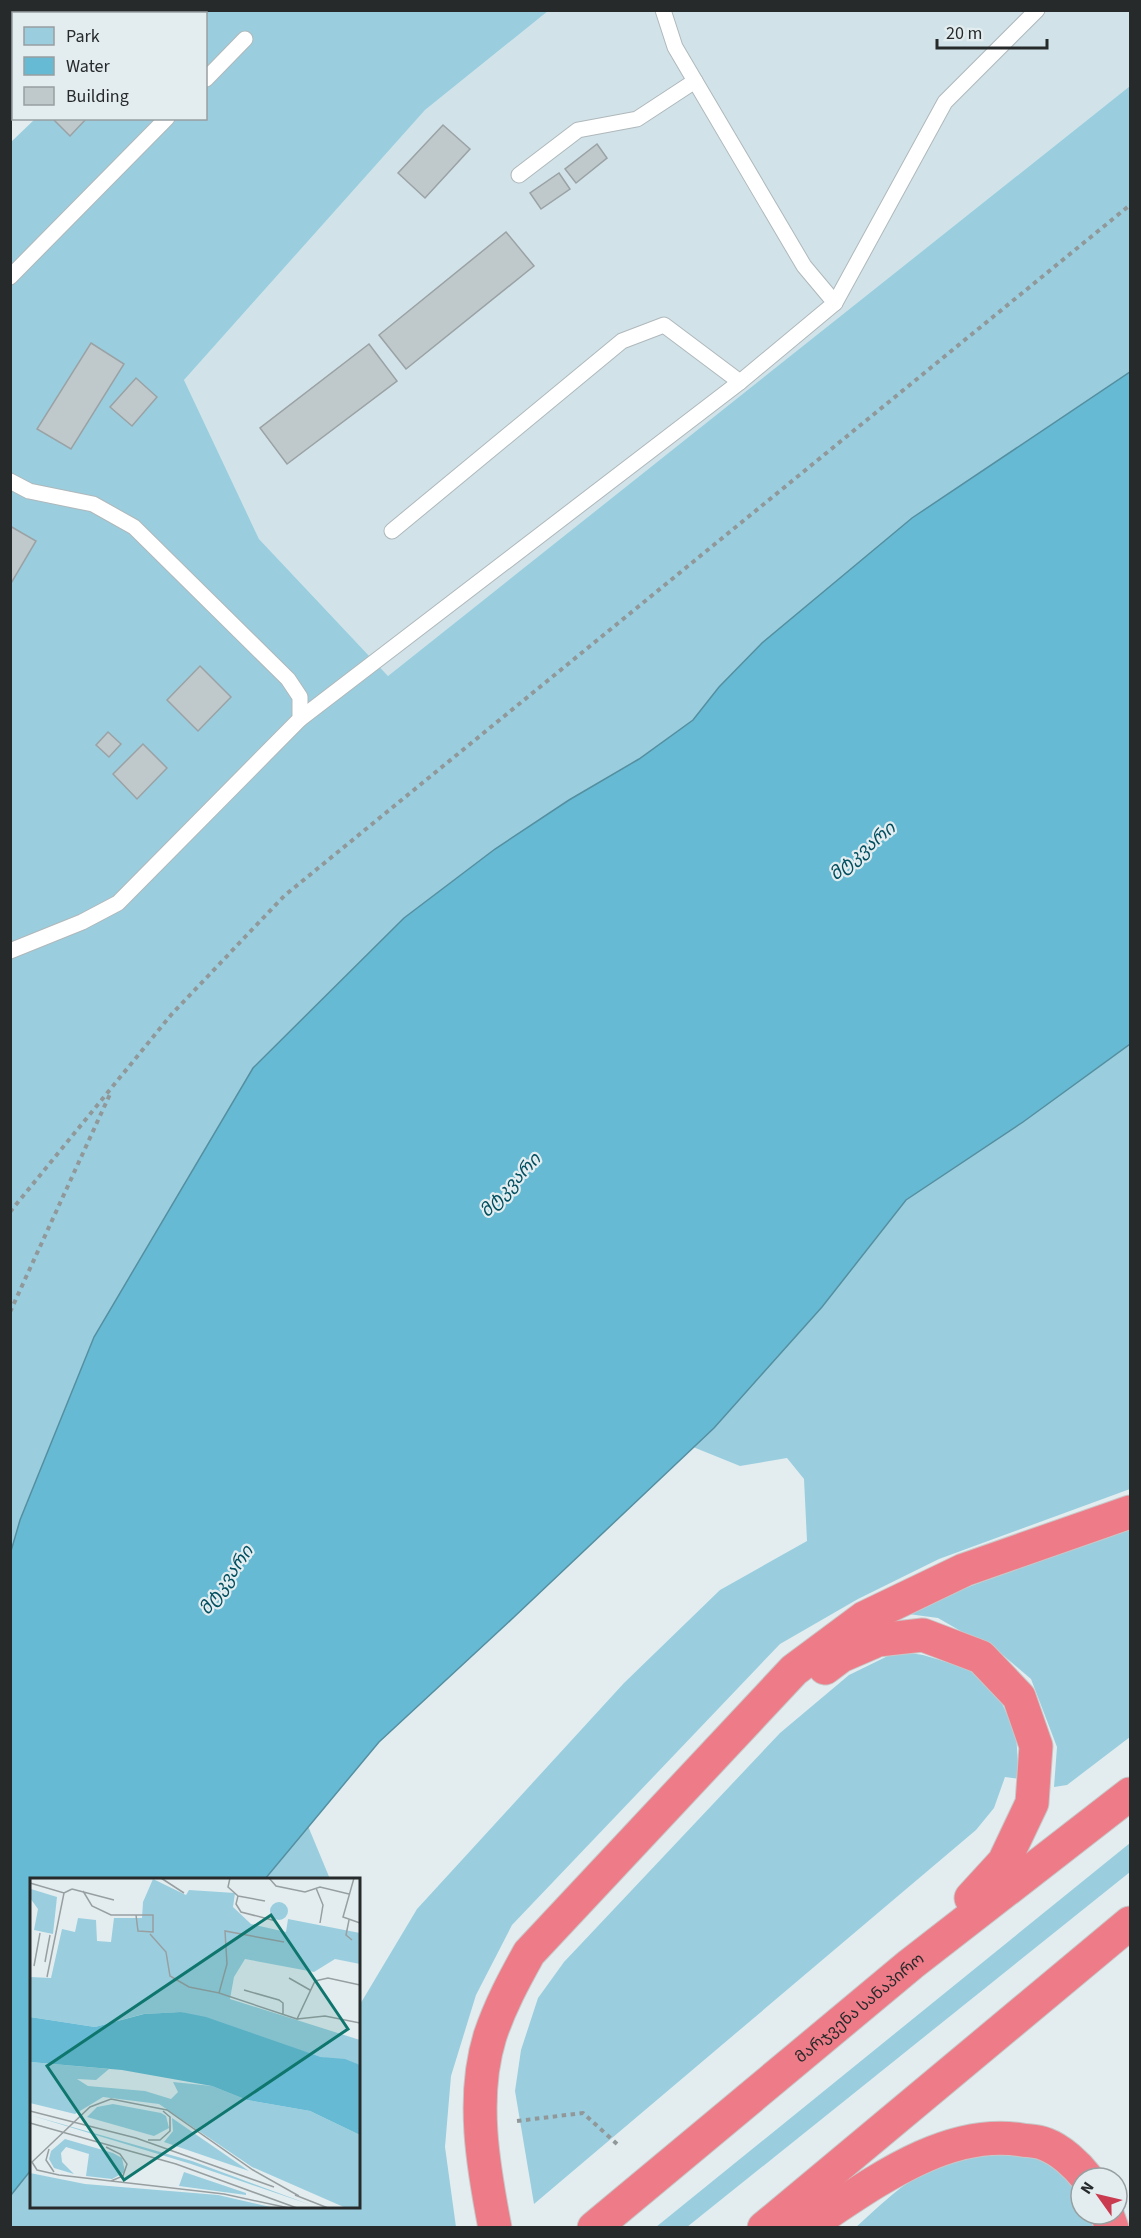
<svg xmlns="http://www.w3.org/2000/svg" width="1141" height="2238" font-family="'Source Sans 3','Noto Sans Georgian',sans-serif">
<style>
.built{fill:#d1e3e9}
.green{fill:#9acede}
.water{fill:#67bad3;stroke:#548fa1;stroke-width:1.5}
.building{fill:#bfc8cb;stroke:#9aa2a5;stroke-width:1.5}
.lines{fill:none;stroke-linecap:round;stroke-linejoin:round}
.service-casing{stroke:#afb8bb;stroke-width:17}
.trunk-casing{stroke:#c7c8c8;stroke-width:35}
.path{stroke:#91989a;stroke-width:4;stroke-dasharray:4.5 4.5;stroke-linecap:butt}
.service{stroke:#fff;stroke-width:15}
.trunk{stroke:#ee7c88;stroke-width:33}
.labels{text-anchor:middle;stroke-width:4.5;stroke-linejoin:round;paint-order:stroke}
.street-label{font-size:16px;fill:#272a2b;stroke:#e3edf0}
.water-label{font-size:18px;font-style:italic;fill:#004f60;stroke:#e3edf0}
.inset-road{fill:none;stroke:#989fa1;stroke-width:1.5}
.view{fill:#0f766e;fill-opacity:0.15;stroke:#0f766e;stroke-width:3}
.inset-edge{fill:none;stroke:#272a2b;stroke-width:3}
</style>
<rect width="100%" height="100%" fill="#e3edf0"/>
<path class="built" d="M 548,11 L 1130,11 L 1130,86 L 388,676 L 259,539 L 184,380 L 425,110 Z"/>
<g class="green">
<path d="M 150,11 L 548,11 L 425,110 L 184,380 L 259,539 L 388,676 L 1130,86 L 1130,372 L 912,518 L 762,643 L 719,687 L 693,720 L 639,759 L 495,849 L 404,918 L 253,1068 L 94,1337 L 20,1520 L 11,1551 L 11,142 L 35,119 L 206,118 L 206,14 L 146,13 Z"/>
<path d="M 1130,1044 L 1130,1489 L 939,1559 L 858,1599 L 780,1644 L 512,1925 L 476,1995 L 451,2076 L 445,2147 L 456,2227 L 11,2228 L 11,2195 L 31,2170 L 32,2206 L 358,2206 L 359,2006 L 417,1909 L 624,1683 L 720,1590 L 807,1541 L 804,1479 L 787,1458 L 740,1466 L 693,1447 L 714,1427 L 822,1307 L 906,1200 L 1023,1122 Z"/>
<path d="M 1130,1528 L 1130,1737 L 1067,1785 L 1054,1787 L 1057,1747 L 1031,1679 L 1004,1656 L 938,1618 L 908,1614 L 908,1609 Z"/>
<path d="M 898,1651 L 923,1655 L 967,1668 L 996,1691 L 1016,1733 L 1019,1779 L 1005,1777 L 994,1808 L 976,1830 L 534,2204 L 515,2091 L 521,2050 L 538,1998 L 564,1962 L 780,1733 L 849,1675 Z"/>
<path d="M 308,1826 L 330,1879 L 265,1880 Z"/>
<path d="M 1130,1843 L 1130,1872 L 687,2227 L 656,2227 Z"/>
<path d="M 1043,2151 L 1081,2181 L 1081,2214 L 1098,2214 L 1102,2228 L 855,2228 C 878,2208 901,2183 929,2171 C 965,2155 1005,2153 1043,2151 Z"/>
</g>
<path class="water" d="M 1130,372 L 1130,1044 L 1023,1122 L 906,1200 L 822,1307 L 714,1428 L 513,1618 L 379,1742 L 265,1879 L 32,1880 L 31,2170 L 11,2195 L 11,1551 L 20,1520 L 94,1337 L 253,1068 L 404,918 L 495,849 L 569,800 L 639,759 L 693,720 L 719,687 L 762,643 L 912,518 Z"/>
<g class="building">
<path d="M 164,10 L 209,10 L 206,14 L 162,14 Z"/>
<path d="M 52,118 L 87,118 L 70,136 Z"/>
<path d="M 443,125 L 470,149 L 425,198 L 398,173 Z"/>
<path d="M 597,144 L 607,158 L 576,183 L 565,169 Z"/>
<path d="M 559,173 L 570,189 L 541,209 L 530,193 Z"/>
<path d="M 506,232 L 534,266 L 406,369 L 379,335 Z"/>
<path d="M 91,343 L 124,364 L 71,449 L 37,429 Z"/>
<path d="M 369,344 L 397,381 L 287,464 L 260,428 Z"/>
<path d="M 136,378 L 157,397 L 132,426 L 110,407 Z"/>
<path d="M 10,526 L 36,541 L 10,585 Z"/>
<path d="M 200,666 L 231,697 L 198,731 L 167,700 Z"/>
<path d="M 108,732 L 121,744 L 109,757 L 96,745 Z"/>
<path d="M 143,744 L 167,768 L 137,799 L 113,774 Z"/>
</g>
<g class="lines">
<g class="service-casing">
<g id="service">
<path d="M 49,14 L 53,10"/>
<path d="M 10,52 L 14,49"/>
<path d="M 206,79 L 245,39"/>
<path d="M 519,175 L 578,130 L 637,119 L 695,81"/>
<path d="M 10,277 L 167,118"/>
<path d="M 835,303 L 945,102 L 1037,10"/>
<path d="M 10,481 L 29,491 L 93,504 L 134,527 L 288,679 L 300,697 L 300,719 L 118,903 L 82,922 L 10,951"/>
<path d="M 392,531 L 622,341 L 664,325 L 740,382"/>
<path d="M 300,719 L 740,382 L 835,303 L 804,266 L 695,81 L 675,47 L 663,10"/>
</g>
</g>
<g class="trunk-casing">
<g id="trunk">
<path d="M 825,1668 L 841,1656 L 878,1640 L 923,1635 L 981,1657 L 1019,1697 L 1036,1746 L 1032,1803 L 1004,1862 L 971,1898"/>
<path d="M 1107,2214 L 1112,2228"/>
<path d="M 495,2228 C 483,2166 471,2097 490,2036 C 500,2006 514,1980 529,1953 L 794,1670 L 864,1618 L 964,1570 L 1130,1512"/>
<path id="s1" d="M 594,2228 L 911,1964 L 1130,1794"/>
<path d="M 764,2228 L 1130,1923"/>
<path d="M 805,2228 C 867,2188 943,2127 1022,2140 C 1029,2141 1038,2141 1045,2144 C 1061,2150 1077,2165 1087,2178"/>
</g>
</g>
<g class="path">
<path d="M 10,1212 L 171,1015 L 284,896 L 1130,205"/>
<path d="M 10,1312 L 111,1092"/>
<path d="M 517,2121 L 583,2113 L 617,2144"/>
</g>
<use href="#service" class="service"/>
<use href="#trunk" class="trunk"/>
</g>
<g class="labels">
<g class="street-label">
<text dy="6" stroke="none"><textPath href="#s1" startOffset="345">მარჯვენა სანაპირო</textPath></text>
</g>
<g class="water-label">
<text transform="translate(862 851) rotate(-40)" y="6">მტკვარი</text>
<text transform="translate(510 1185) rotate(-47)" y="6">მტკვარი</text>
<text transform="translate(226 1580) rotate(-55)" y="6">მტკვარი</text>
</g>
</g>
<g transform="translate(30 1878)">
<rect width="330" height="330" fill="#e3edf0"/>
<path d="M 123,1 L 156,17 L 159,12 L 205,15 L 203,29 L 221,46 L 256,54 L 258,41 L 330,55 L 330,86 L 305,81 L 284,94 L 215,81 L 204,99 L 200,121 L 330,162 L 330,187 L 291,179 L 151,134 L 113,136 L 65,149 L 0,139 L 0,99 L 21,100 L 32,51 L 45,54 L 48,40 L 66,42 L 67,63 L 81,64 L 84,40 L 112,40 L 113,24 ZM 1,11 L 27,19 L 23,56 L 4,52 L 8,31 L 0,20 ZM240 33a9 9 0 1 1 18 0a9 9 0 1 1-18 0ZM 0,184 L 79,191 L 66,202 L 47,201 L 58,208 L 115,213 L 141,221 L 148,214 L 143,204 L 182,208 L 217,222 L 280,233 L 330,257 L 330,330 L 316,330 L 222,289 L 129,226 L 73,219 L 45,236 L 0,225 ZM 83,226 L 131,235 L 136,238 L 139,250 L 124,258 L 57,239 L 67,229 ZM 0,237 L 162,283 L 281,327 L 161,286 ZM 142,240 L 219,293 L 134,264 L 143,253 ZM 35,261 L 83,275 L 92,280 L 95,294 L 82,301 L 56,298 L 59,276 L 36,269 L 31,275 L 32,284 L 44,296 L 24,290 L 19,281 L 21,273 ZM 154,294 L 216,315 L 216,317 L 149,308 ZM 0,295 L 55,306 L 188,317 L 245,330 L 0,330 Z" fill="#9acede"/>
<path d="M 151,134 L 176,139 L 291,179 L 315,181 L 330,187 L 330,257 L 280,233 L 217,222 L 182,208 L 92,192 L 0,184 L 0,139 L 65,149 L 114,136 Z" fill="#67bad3"/>
<path class="inset-road" d="M 131,0 L 154,15M 200,0 L 198,9 L 208,18 L 206,26 L 211,34 L 246,43M 239,0 L 246,8 L 275,14 L 290,9 L 319,16M 324,0 L 313,39 L 330,45M 0,5 L 34,15 L 42,11M 286,10 L 293,27 L 290,45M 42,11 L 84,22M 53,13 L 62,28 L 81,37 L 123,37 L 123,54 L 108,53 L 106,37M 208,18 L 235,23M 319,42 L 316,57 L 322,62M 120,56 L 136,74 L 140,98 L 159,109 L 189,115 L 197,86 L 195,53 L 254,64M 15,84 L 20,57M 4,88 L 10,55M 17,99 L 34,15M 259,100 L 280,112M 214,112 L 249,122 L 253,125 L 253,136M 189,115 L 267,141 L 285,103 L 298,100 L 330,107M 267,141 L 295,138 L 330,145M 0,233 L 106,260 L 244,309M 0,245 L 146,286 L 267,330M 118,262 L 130,262 L 140,253 L 140,239 L 133,233M 76,269 L 90,276 L 97,286 L 93,298 L 81,303M 19,271 L 16,282 L 24,294M 265,317 L 298,330M 259,330 L 194,316 L 29,297 L 7,292 L 2,284 L 60,229 L 81,221 L 137,232 L 223,292 L 269,318"/>
<path class="view" d="M 241,37 L 318,151 L 94,302 L 17,188 Z"/>
<rect width="330" height="330" class="inset-edge"/>
</g>
<rect width="1141" height="2238" fill="none" stroke="#272a2b" stroke-width="24"/>
<rect x="12" y="12" width="195" height="108" fill="#e3edf0" stroke="#989fa1" stroke-width="1.5"/>
<rect x="24" y="27" width="30" height="18" fill="#9acede" stroke="#989fa1" stroke-width="1.5"/>
<text x="66" y="42" font-size="18" fill="#272a2b">Park</text>
<rect x="24" y="57" width="30" height="18" fill="#67bad3" stroke="#989fa1" stroke-width="1.5"/>
<text x="66" y="72" font-size="18" fill="#272a2b">Water</text>
<rect x="24" y="87" width="30" height="18" fill="#bfc8cb" stroke="#989fa1" stroke-width="1.5"/>
<text x="66" y="102" font-size="18" fill="#272a2b">Building</text>
<g transform="translate(1099 2196) rotate(304)"><circle r="28" fill="#e3edf0" stroke="#989fa1" stroke-width="1.5"/>
<path d="M0-4.5L10 22L0 15L-10 22Z" fill="#cb3b50"/>
<text y="-9" font-size="16" font-weight="bold" text-anchor="middle" fill="#272a2b">N</text>
</g>
<path d="M937 39v9h110v-9" fill="none" stroke="#272a2b" stroke-width="3"/>
<text x="946" y="39" font-size="18" fill="#272a2b" stroke="#e3edf0" stroke-width="4.5" paint-order="stroke">20 m</text>
</svg>
